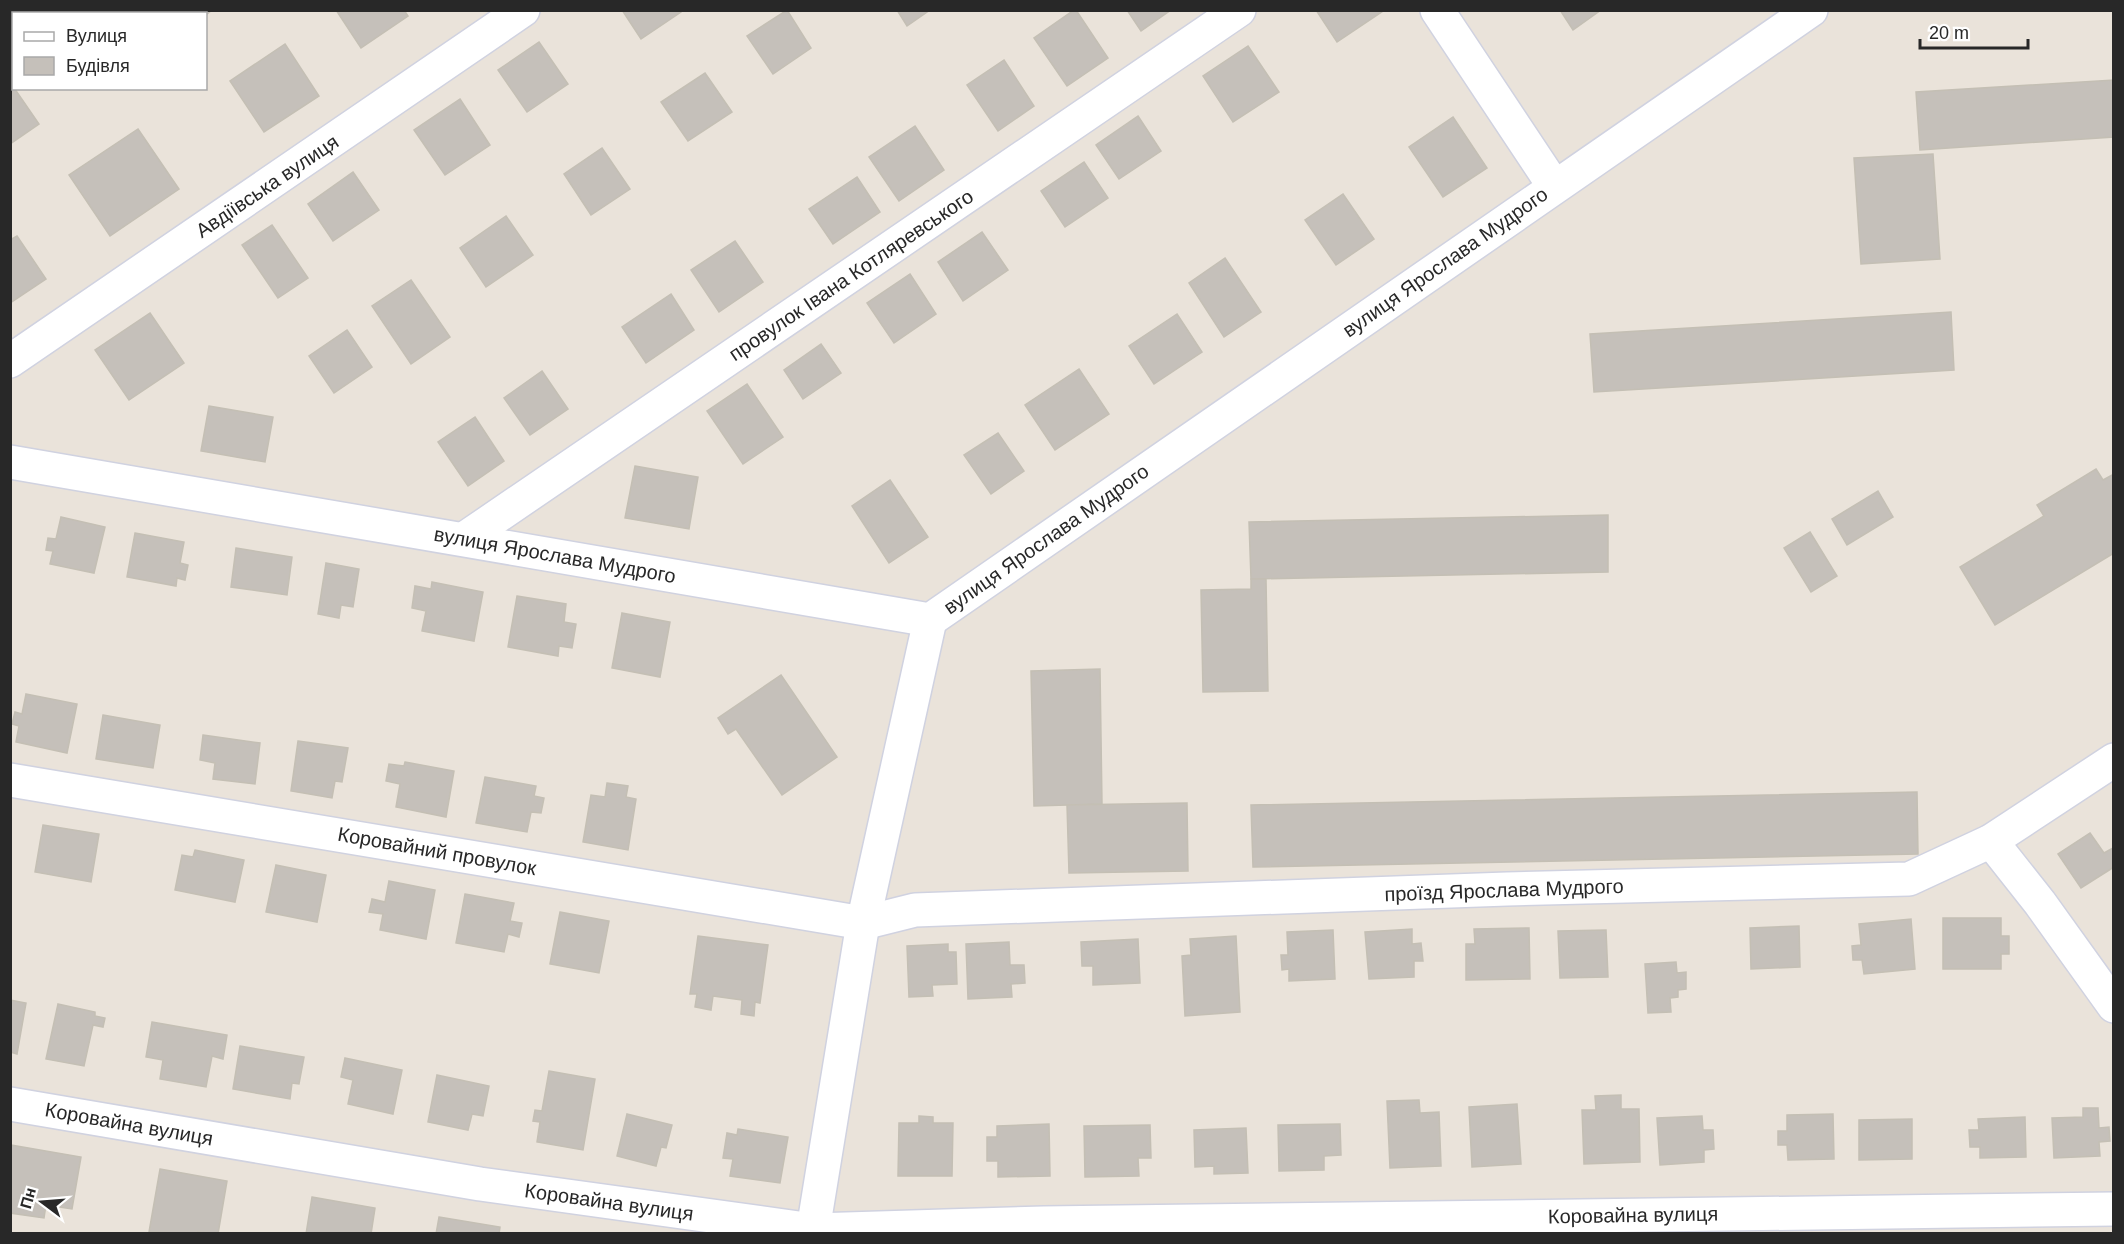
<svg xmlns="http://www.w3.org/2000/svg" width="2124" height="1244" font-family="Arial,sans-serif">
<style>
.building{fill:#c5c0ba;stroke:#c4bfb4;stroke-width:1.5}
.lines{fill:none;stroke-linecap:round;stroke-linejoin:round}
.street-casing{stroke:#d0d2e0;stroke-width:36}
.street{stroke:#fff;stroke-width:33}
.labels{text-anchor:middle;stroke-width:5;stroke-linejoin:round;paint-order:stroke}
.street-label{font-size:20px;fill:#282828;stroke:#fff}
</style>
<rect width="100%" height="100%" fill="#eae3da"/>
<g class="building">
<path d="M 100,10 L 131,10 L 133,14 L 96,14 Z"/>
<path d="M 181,10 L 212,10 L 206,15 L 206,14 L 183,14 Z"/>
<path d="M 336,10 L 404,10 L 408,16 L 361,48 Z"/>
<path d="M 622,10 L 680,10 L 681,12 L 641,39 Z"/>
<path d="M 787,10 L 811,48 L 773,74 L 747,36 Z"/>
<path d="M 897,10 L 930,10 L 907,26 Z"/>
<path d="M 1074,10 L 1076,10 L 1108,58 L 1067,86 L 1034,38 Z"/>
<path d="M 1127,10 L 1171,10 L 1141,31 Z"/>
<path d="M 1316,10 L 1383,10 L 1383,11 L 1337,42 Z"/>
<path d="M 1560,10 L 1601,10 L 1573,30 Z"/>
<path d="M 539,42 L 568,84 L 527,112 L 498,70 Z"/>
<path d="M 285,44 L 319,96 L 264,132 L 230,81 Z"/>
<path d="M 1248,46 L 1279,92 L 1233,122 L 1203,76 Z"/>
<path d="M 1004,60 L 1034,106 L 998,131 L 967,85 Z"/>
<path d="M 705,73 L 732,112 L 688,141 L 661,102 Z"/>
<path d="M 2114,80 L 2114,137 L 1920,150 L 1916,92 Z"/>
<path d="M 10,82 L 39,124 L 10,144 Z"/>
<path d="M 460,99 L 490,145 L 445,175 L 414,130 Z"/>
<path d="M 1138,116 L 1161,151 L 1119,179 L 1096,145 Z"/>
<path d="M 1453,117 L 1487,168 L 1443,197 L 1409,147 Z"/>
<path d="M 915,126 L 944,170 L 899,201 L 869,157 Z"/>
<path d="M 138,129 L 179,189 L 110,236 L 69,175 Z"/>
<path d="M 602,148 L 630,189 L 591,215 L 564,174 Z"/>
<path d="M 1933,154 L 1940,259 L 1861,264 L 1854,158 Z"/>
<path d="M 1084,162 L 1108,198 L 1065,227 L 1041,191 Z"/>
<path d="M 353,172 L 379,210 L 333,241 L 308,204 Z"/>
<path d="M 857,177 L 880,212 L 833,244 L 809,209 Z"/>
<path d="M 1343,194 L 1374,239 L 1336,265 L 1305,220 Z"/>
<path d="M 506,216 L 533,255 L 486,287 L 460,248 Z"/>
<path d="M 272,225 L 308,278 L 278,298 L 242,245 Z"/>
<path d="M 982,232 L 1008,270 L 963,301 L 938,262 Z"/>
<path d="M 17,236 L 46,279 L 10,303 L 10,240 Z"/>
<path d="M 735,241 L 763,282 L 719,312 L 691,270 Z"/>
<path d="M 1225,258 L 1261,312 L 1224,337 L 1189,283 Z"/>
<path d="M 910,274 L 936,314 L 894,343 L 867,303 Z"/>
<path d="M 411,280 L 450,337 L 411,364 L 372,306 Z"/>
<path d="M 671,294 L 694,330 L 646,363 L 622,327 Z"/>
<path d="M 1951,312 L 1954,370 L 1594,392 L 1590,334 Z"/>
<path d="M 150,313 L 184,363 L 129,400 L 95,350 Z"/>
<path d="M 1177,314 L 1202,352 L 1154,384 L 1129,346 Z"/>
<path d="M 347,330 L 372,367 L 334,393 L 309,356 Z"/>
<path d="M 821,344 L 841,373 L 803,399 L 784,370 Z"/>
<path d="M 1079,369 L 1109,414 L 1055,450 L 1025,405 Z"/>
<path d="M 542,371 L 568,409 L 530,435 L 504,398 Z"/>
<path d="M 747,384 L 783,437 L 743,464 L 707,411 Z"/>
<path d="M 209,406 L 273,417 L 265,462 L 201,451 Z"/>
<path d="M 475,417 L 504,461 L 468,486 L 438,442 Z"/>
<path d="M 998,433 L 1024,471 L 991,494 L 964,455 Z"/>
<path d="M 635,466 L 698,477 L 689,529 L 625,518 Z"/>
<path d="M 2096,469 L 2103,480 L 2114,474 L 2114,553 L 1995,625 L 1960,567 L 2044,516 L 2037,505 Z"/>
<path d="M 890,480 L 928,537 L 889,563 L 852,506 Z"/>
<path d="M 1878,491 L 1893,517 L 1847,545 L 1832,519 Z"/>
<path d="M 1608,515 L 1608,572 L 1251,579 L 1249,522 Z"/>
<path d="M 61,517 L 105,527 L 94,573 L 50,564 L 53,551 L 46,550 L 48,538 L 56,539 Z"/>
<path d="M 1810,532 L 1837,576 L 1811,592 L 1784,548 Z"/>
<path d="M 135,533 L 184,542 L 180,563 L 188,565 L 185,580 L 177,578 L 176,586 L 127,577 Z"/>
<path d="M 236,548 L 292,557 L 287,595 L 231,587 Z"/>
<path d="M 326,563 L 359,569 L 353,607 L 341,605 L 339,618 L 318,614 Z"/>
<path d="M 1251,579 L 1266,579 L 1268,691 L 1203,692 L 1201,590 L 1251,589 Z"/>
<path d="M 432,582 L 483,592 L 474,641 L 422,631 L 426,611 L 412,608 L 415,586 L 431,589 Z"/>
<path d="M 517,596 L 566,604 L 564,622 L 576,624 L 572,648 L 559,646 L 558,656 L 508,647 Z"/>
<path d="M 622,613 L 670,622 L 660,677 L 612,668 Z"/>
<path d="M 1100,669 L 1102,804 L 1034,806 L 1031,671 Z"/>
<path d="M 781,675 L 837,757 L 782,795 L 736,729 L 728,734 L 718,718 Z"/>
<path d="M 26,694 L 77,704 L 67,753 L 16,742 L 19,726 L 12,724 L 15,712 L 22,714 Z"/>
<path d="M 103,715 L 160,725 L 153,768 L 96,759 Z"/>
<path d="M 203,735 L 260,743 L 255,784 L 213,779 L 215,763 L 200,760 Z"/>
<path d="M 298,741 L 348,748 L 342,782 L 335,781 L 332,798 L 291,791 Z"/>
<path d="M 405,762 L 454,771 L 446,817 L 396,807 L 400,784 L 386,781 L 389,764 L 404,766 Z"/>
<path d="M 485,777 L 536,786 L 534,796 L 544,798 L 541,813 L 531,812 L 527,832 L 476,823 Z"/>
<path d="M 607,783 L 628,786 L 626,797 L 636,799 L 628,850 L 583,842 L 591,795 L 605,797 Z"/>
<path d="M 1917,792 L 1918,854 L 1253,867 L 1251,805 Z"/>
<path d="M 1187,803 L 1188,871 L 1069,873 L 1067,805 Z"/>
<path d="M 43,825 L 99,834 L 91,882 L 35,872 Z"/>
<path d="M 2090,833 L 2104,853 L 2113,848 L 2114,867 L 2081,888 L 2058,854 Z"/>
<path d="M 195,850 L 244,860 L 235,902 L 175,890 L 182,855 L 193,857 Z"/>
<path d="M 276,865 L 326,875 L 317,922 L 266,912 Z"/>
<path d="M 389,881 L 435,890 L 426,939 L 380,930 L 383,914 L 369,912 L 372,899 L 385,902 Z"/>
<path d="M 465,894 L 514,903 L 510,921 L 522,923 L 519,937 L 508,934 L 504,952 L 456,943 Z"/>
<path d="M 560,912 L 609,921 L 599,973 L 550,964 Z"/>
<path d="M 1943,918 L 2001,918 L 2001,936 L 2009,936 L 2009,954 L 2001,954 L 2001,969 L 1943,969 Z"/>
<path d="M 1911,919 L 1915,969 L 1864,974 L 1862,960 L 1853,960 L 1852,946 L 1861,945 L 1859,924 Z"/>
<path d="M 1799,926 L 1800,967 L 1751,969 L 1750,928 Z"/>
<path d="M 1529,928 L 1530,979 L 1466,980 L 1466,944 L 1475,944 L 1474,929 Z"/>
<path d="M 1412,929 L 1412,944 L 1421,943 L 1423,961 L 1414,961 L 1414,977 L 1369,979 L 1365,932 Z"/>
<path d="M 1333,930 L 1335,979 L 1289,981 L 1289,969 L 1282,970 L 1281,955 L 1288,955 L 1287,932 Z"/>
<path d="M 1606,930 L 1608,977 L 1560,978 L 1558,931 Z"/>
<path d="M 698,936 L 768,945 L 760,1003 L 755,1002 L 754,1016 L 741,1014 L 742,1000 L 713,996 L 711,1010 L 695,1007 L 697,994 L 690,994 Z"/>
<path d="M 1236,936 L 1240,1012 L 1185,1016 L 1182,956 L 1191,955 L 1190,939 Z"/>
<path d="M 1138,939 L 1140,983 L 1093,985 L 1093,966 L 1082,966 L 1081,942 Z"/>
<path d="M 1009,942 L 1010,965 L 1024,965 L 1025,983 L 1011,984 L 1012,997 L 968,999 L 966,944 Z"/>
<path d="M 948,944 L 948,952 L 956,952 L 957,984 L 932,985 L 933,996 L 909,997 L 907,946 Z"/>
<path d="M 1676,962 L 1677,973 L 1686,972 L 1686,989 L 1678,990 L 1678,997 L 1670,998 L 1671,1012 L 1648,1013 L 1645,964 Z"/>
<path d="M 10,1000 L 26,1003 L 17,1054 L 10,1052 Z"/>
<path d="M 58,1004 L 95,1012 L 95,1016 L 105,1018 L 103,1027 L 93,1025 L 84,1066 L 46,1059 Z"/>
<path d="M 152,1022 L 227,1035 L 223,1059 L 212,1056 L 206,1087 L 160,1079 L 163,1060 L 146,1057 Z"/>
<path d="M 240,1046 L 304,1057 L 299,1084 L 292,1083 L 290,1099 L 233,1089 Z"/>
<path d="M 345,1058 L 402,1070 L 393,1114 L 348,1104 L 353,1080 L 341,1077 Z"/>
<path d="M 549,1071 L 595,1079 L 583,1150 L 537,1142 L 540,1122 L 533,1121 L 535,1110 L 542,1111 Z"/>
<path d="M 437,1075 L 489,1086 L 483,1116 L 472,1114 L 468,1130 L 428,1122 Z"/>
<path d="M 1621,1095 L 1621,1109 L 1639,1109 L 1640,1162 L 1584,1164 L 1582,1110 L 1596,1110 L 1595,1096 Z"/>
<path d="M 1419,1100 L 1420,1113 L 1439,1112 L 1441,1166 L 1390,1168 L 1387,1101 Z"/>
<path d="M 1517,1104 L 1521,1164 L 1472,1167 L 1469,1107 Z"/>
<path d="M 2083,1108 L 2098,1108 L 2099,1128 L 2109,1127 L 2110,1141 L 2099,1142 L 2100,1156 L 2054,1158 L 2052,1118 L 2083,1117 Z"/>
<path d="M 627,1114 L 672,1125 L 666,1148 L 661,1147 L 656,1166 L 617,1156 Z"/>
<path d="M 1833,1114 L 1834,1159 L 1788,1160 L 1787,1145 L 1778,1145 L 1778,1131 L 1787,1131 L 1787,1115 Z"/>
<path d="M 919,1116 L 933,1117 L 933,1123 L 953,1123 L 952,1176 L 898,1176 L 899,1123 L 919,1123 Z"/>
<path d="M 1702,1116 L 1703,1130 L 1713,1130 L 1714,1149 L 1704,1150 L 1704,1162 L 1660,1165 L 1657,1118 Z"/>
<path d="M 2025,1117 L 2026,1157 L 1980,1158 L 1980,1147 L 1970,1147 L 1969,1130 L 1979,1130 L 1978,1119 Z"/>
<path d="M 1912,1119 L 1912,1159 L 1859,1160 L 1859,1120 Z"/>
<path d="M 1049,1124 L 1050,1176 L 998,1177 L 998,1161 L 987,1161 L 987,1137 L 997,1137 L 997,1126 Z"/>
<path d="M 1340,1124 L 1341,1155 L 1324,1156 L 1324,1170 L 1279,1171 L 1278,1125 Z"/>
<path d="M 1150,1125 L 1151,1158 L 1138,1158 L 1139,1176 L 1085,1177 L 1084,1126 Z"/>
<path d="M 1246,1128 L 1248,1173 L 1214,1174 L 1214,1166 L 1195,1167 L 1194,1130 Z"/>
<path d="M 738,1129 L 788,1137 L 780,1183 L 730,1176 L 733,1159 L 723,1158 L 727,1133 L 737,1135 Z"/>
<path d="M 11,1145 L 81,1157 L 72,1209 L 46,1205 L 44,1218 L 10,1213 Z"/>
<path d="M 160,1169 L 227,1181 L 218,1234 L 198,1232 L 198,1234 L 149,1232 Z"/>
<path d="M 312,1197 L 375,1208 L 371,1234 L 306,1234 Z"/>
<path d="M 439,1217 L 500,1227 L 499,1234 L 436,1234 Z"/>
</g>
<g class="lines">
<g class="street-casing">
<g id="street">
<path d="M 1437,10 L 1554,186"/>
<path d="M 10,361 L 523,10"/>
<path d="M 10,462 L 930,620 L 1811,10"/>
<path d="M 464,539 L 1239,10"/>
<path d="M 10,780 L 863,923 L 915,910 L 1507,889 L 1909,879 L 1991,841 L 2114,760"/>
<path d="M 1991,841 L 2040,903 L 2114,1006"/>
<path d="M 10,1104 L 480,1184 L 813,1230 L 1044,1223 L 2114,1209"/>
<path d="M 813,1230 L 863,923 L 930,620"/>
</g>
</g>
<use href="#street" class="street"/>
</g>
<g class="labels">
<g class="street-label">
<text transform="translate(267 186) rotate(-34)" y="7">Авдіївська вулиця</text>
<text transform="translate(1445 262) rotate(-35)" y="7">вулиця Ярослава Мудрого</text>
<text transform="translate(851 275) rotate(-34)" y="7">провулок Івана Котляревського</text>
<text transform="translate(1046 539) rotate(-35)" y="7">вулиця Ярослава Мудрого</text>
<text transform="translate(555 555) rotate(10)" y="7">вулиця Ярослава Мудрого</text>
<text transform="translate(437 851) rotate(10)" y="7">Коровайний провулок</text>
<text transform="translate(1504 890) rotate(-2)" y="7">проїзд Ярослава Мудрого</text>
<text transform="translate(129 1124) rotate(10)" y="7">Коровайна вулиця</text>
<text transform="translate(609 1202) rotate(8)" y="7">Коровайна вулиця</text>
<text transform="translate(1633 1215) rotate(-1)" y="7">Коровайна вулиця</text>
</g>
</g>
<rect width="2124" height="1244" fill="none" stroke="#282828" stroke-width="24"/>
<rect x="12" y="12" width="195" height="78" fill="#ffffff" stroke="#a9a9a9" stroke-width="1.5"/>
<rect x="24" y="32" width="30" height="9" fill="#ffffff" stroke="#a9a9a9" stroke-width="1.5"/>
<text x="66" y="42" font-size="18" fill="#282828">Вулиця</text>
<rect x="24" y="57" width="30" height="18" fill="#c5c0ba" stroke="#a9a9a9" stroke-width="1.5"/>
<text x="66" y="72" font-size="18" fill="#282828">Будівля</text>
<g transform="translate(42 1202) rotate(286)" stroke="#ffffff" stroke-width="4.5" paint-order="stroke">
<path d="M0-4.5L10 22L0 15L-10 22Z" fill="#282828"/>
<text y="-9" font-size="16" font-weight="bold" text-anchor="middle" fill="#282828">Пн</text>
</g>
<path d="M1920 39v9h108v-9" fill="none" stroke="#282828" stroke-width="3"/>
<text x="1929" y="39" font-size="18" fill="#282828" stroke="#ffffff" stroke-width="4.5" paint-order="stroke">20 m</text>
</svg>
